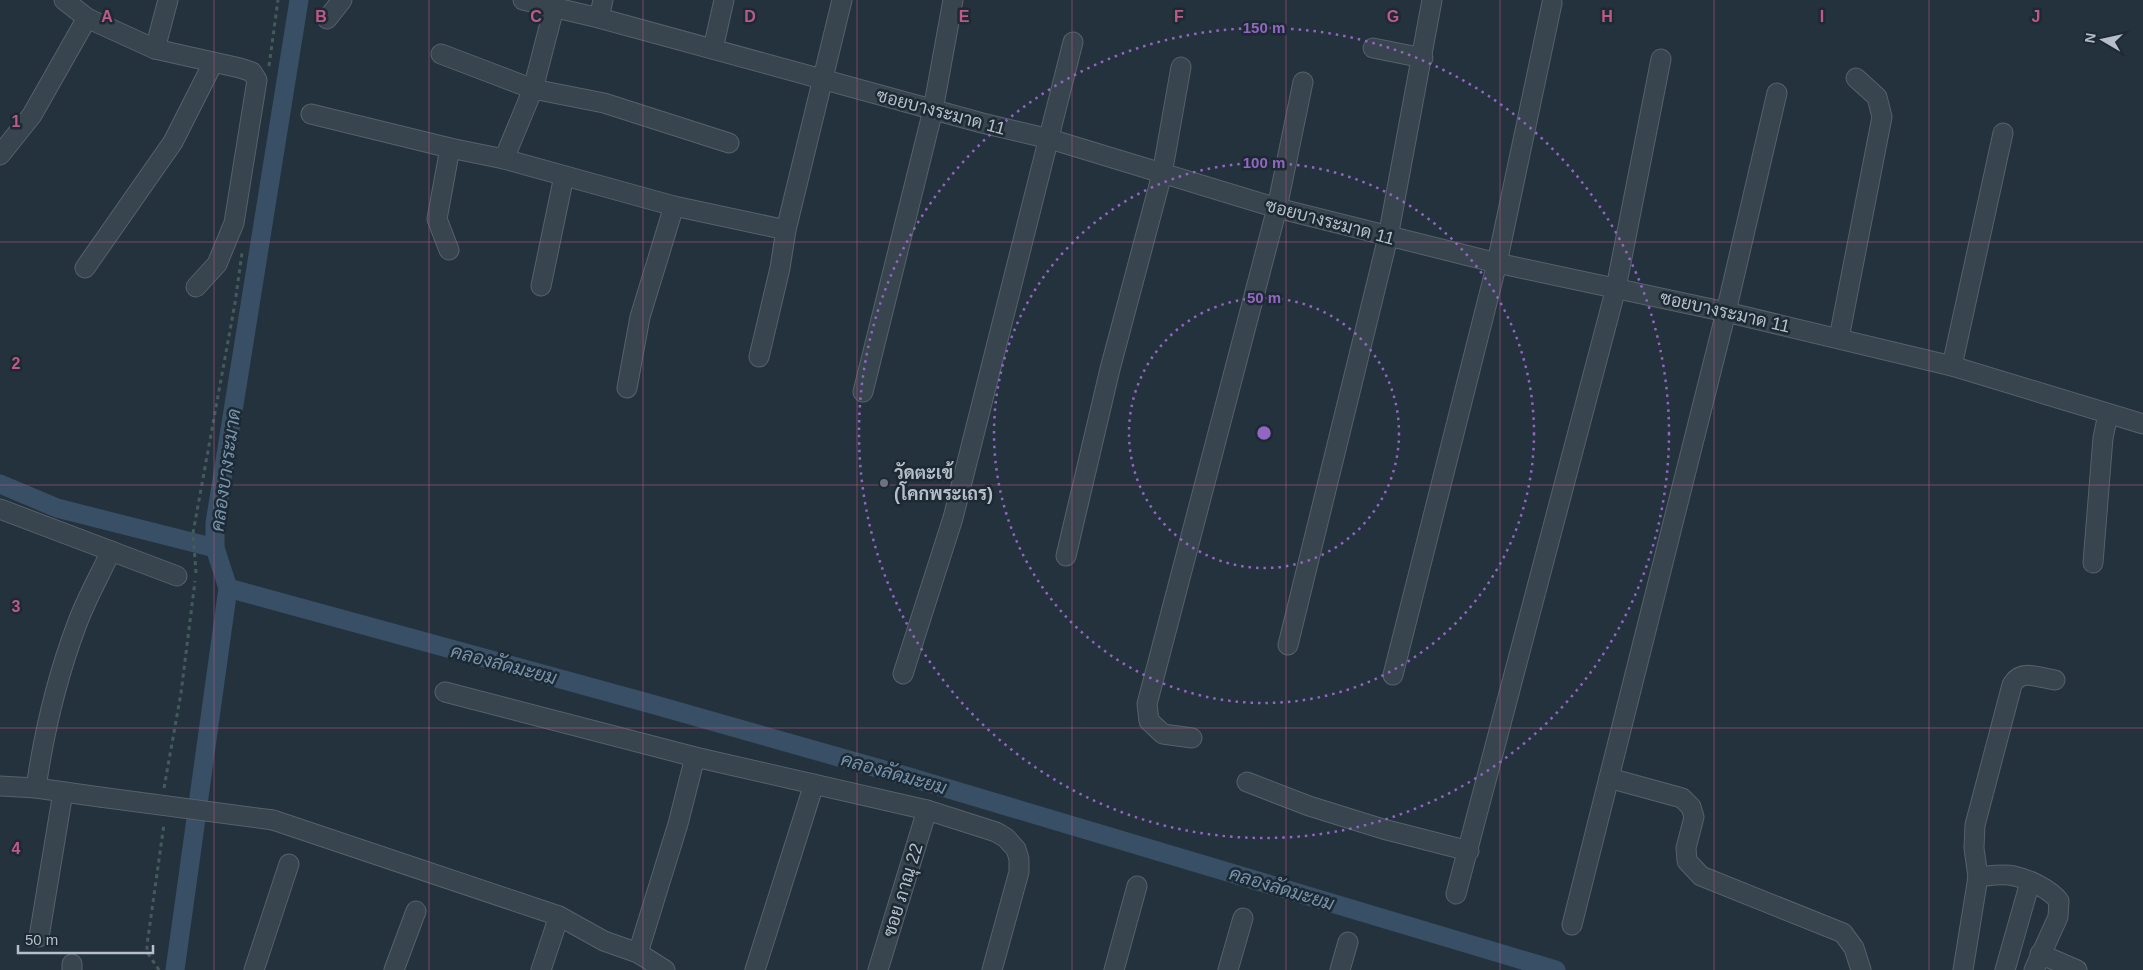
<svg xmlns="http://www.w3.org/2000/svg" width="2143" height="970" font-family="Arial,Sarabun,sans-serif">
<style>
.lines{fill:none;stroke-linecap:round;stroke-linejoin:round}
.canal{stroke:#384f66;stroke-width:19}
.minor-casing{stroke:#56616c;stroke-width:21}
.path{stroke:#445b5c;stroke-width:3;stroke-dasharray:4 4;stroke-linecap:butt}
.minor{stroke:#38444e;stroke-width:19}
.minor-bridge-casing{stroke:#56616c;stroke-width:21;stroke-linecap:butt}
.minor-bridge{stroke:#38444e;stroke-width:19}
.grid{fill:none;stroke:#bd5a87;stroke-width:1;stroke-opacity:0.55}
.ring{fill:none;stroke:#9266c3;stroke-width:2.5;stroke-dasharray:2.5 5}
.worship-dot{fill:#6b7280;stroke:#1d2933;stroke-width:2}
.labels{text-anchor:middle;stroke-width:5;stroke-linejoin:round;paint-order:stroke}
.street-label{font-size:18px;fill:#b5bec9;stroke:#1d2933}
.poi-label{font-size:18px;font-weight:bold;fill:#b5bec9;stroke:#1d2933;text-anchor:start}
.water-label{font-size:19px;font-style:italic;fill:#7592ac;stroke:#1d2933}
.grid-label{font-size:16px;text-anchor:middle;font-weight:bold;fill:#bd5a87;stroke:#1d2933;stroke-width:5;stroke-linejoin:round;paint-order:stroke}
.centre{fill:#9266c3;stroke:#1d2933;stroke-width:2.5}
.ring-label{font-size:15px;text-anchor:middle;font-weight:bold;fill:#9266c3;stroke:#1d2933;stroke-width:5;stroke-linejoin:round;paint-order:stroke}
</style>
<rect width="100%" height="100%" fill="#24323e"/>
<g class="lines">
<g class="canal">
<path d="M 0,484 L 57,508 L 215,548"/>
<path d="M 228,588 L 648,703 L 909,777 L 1556,970"/>
<path d="M 175,970 L 228,588 L 215,548 L 215,523 L 299,0"/>
</g>
<g class="minor-casing">
<g id="minor">
<path d="M 64,0 L 87,18 L 155,49 L 240,68 L 252,72 L 257,80 L 234,223 L 217,264 L 196,287"/>
<path d="M 523,0 L 599,18 L 982,123 L 1050,139 L 1277,208 L 1497,263 L 1726,312 L 1952,366 L 2143,424"/>
<path d="M 599,18 L 603,0"/>
<path d="M 327,19 L 342,0"/>
<path d="M 1373,48 L 1423,58"/>
<path d="M 155,49 L 168,0"/>
<path d="M 713,49 L 724,0"/>
<path d="M 441,54 L 533,89 L 604,103 L 729,143"/>
<path d="M 311,114 L 450,148 L 504,159 L 674,206 L 786,230 L 842,0"/>
<path d="M 0,155 L 32,115 L 87,18"/>
<path d="M 504,159 L 533,89 L 554,8"/>
<path d="M 449,250 L 437,219 L 450,148"/>
<path d="M 85,268 L 173,142 L 213,63"/>
<path d="M 541,286 L 564,176"/>
<path d="M 1839,338 L 1882,117 L 1877,97 L 1856,78"/>
<path d="M 759,357 L 780,268 L 786,230"/>
<path d="M 1952,366 L 2003,133"/>
<path d="M 627,388 L 640,317 L 674,206"/>
<path d="M 863,392 L 933,110 L 953,0"/>
<path d="M 0,509 L 177,576"/>
<path d="M 1066,556 L 1110,369 L 1162,174 L 1181,67"/>
<path d="M 2093,563 L 2103,438 L 2108,414"/>
<path d="M 1288,645 L 1388,237 L 1432,0"/>
<path d="M 903,674 L 953,518 L 1073,42"/>
<path d="M 1393,675 L 1497,263 L 1552,3"/>
<path d="M 445,692 L 695,757 L 927,810 L 996,832 L 1006,838 L 1016,849 L 1019,859 L 1019,872 L 992,970"/>
<path d="M 1192,738 L 1163,734 L 1149,721 L 1147,704 L 1277,208 L 1303,82"/>
<path d="M 1609,778 L 1682,798 L 1691,807 L 1694,817 L 1686,848 L 1687,861 L 1701,876 L 1843,933 L 1854,948 L 1861,970"/>
<path d="M 1247,782 L 1309,806 L 1383,829 L 1469,851"/>
<path d="M 0,786 L 36,788 L 100,797"/>
<path d="M 36,788 C 44,732 57,677 77,624 C 86,599 100,575 111,551"/>
<path d="M 273,820 L 559,916 L 604,941 L 638,953 L 665,970"/>
<path d="M 1978,877 L 1974,848 L 1975,825 L 2012,685 C 2021,668 2039,678 2055,680"/>
<path d="M 1456,894 L 1616,288 L 1661,59"/>
<path d="M 1572,925 L 1726,312 L 1777,93"/>
<path d="M 39,937 L 63,792"/>
<path d="M 638,953 L 678,824 L 695,757"/>
<path d="M 2040,954 L 2077,970"/>
<path d="M 72,970 L 72,964"/>
<path d="M 254,970 L 289,864"/>
<path d="M 394,970 L 416,911"/>
<path d="M 541,970 L 559,916"/>
<path d="M 755,970 L 814,784"/>
<path d="M 878,970 L 927,810"/>
<path d="M 1114,970 L 1137,886"/>
<path d="M 1228,970 L 1243,918"/>
<path d="M 1340,970 L 1348,942"/>
<path d="M 1963,970 L 1978,877 C 1989,876 2003,873 2014,876 C 2028,879 2050,889 2059,901 L 2058,917 L 2034,970"/>
<path d="M 2005,970 L 2030,882"/>
</g>
</g>
<g class="path">
<path d="M 269,66 L 278,0"/>
<path d="M 196,573 L 193,533 L 235,303 L 242,253"/>
<path d="M 164,788 L 181,693 L 195,581"/>
<path d="M 159,970 L 147,952 L 147,945 L 164,824"/>
</g>
<use href="#minor" class="minor"/>
<g class="minor-bridge-casing">
<path id="minor-bridge" d="M 100,797 L 273,820"/>
</g>
<use href="#minor-bridge" class="minor-bridge"/>
</g>
<path class="grid" d="M 214,0 L 214,970M 429,0 L 429,970M 643,0 L 643,970M 857,0 L 857,970M 1072,0 L 1072,970M 1286,0 L 1286,970M 1500,0 L 1500,970M 1714,0 L 1714,970M 1929,0 L 1929,970M 0,242 L 2143,242M 0,485 L 2143,485M 0,728 L 2143,728"/>
<g class="ring">
<circle cx="1264" cy="433" r="135"/>
<circle cx="1264" cy="433" r="270"/>
<circle cx="1264" cy="433" r="405"/>
</g>
<circle class="worship-dot" cx="884" cy="483" r="5"/>
<g class="labels">
<g class="street-label">
<text transform="translate(941 112) rotate(15)" y="6">ซอยบางระมาด 11</text>
<text transform="translate(1330 222) rotate(15)" y="6">ซอยบางระมาด 11</text>
<text transform="translate(1725 312) rotate(13)" y="6">ซอยบางระมาด 11</text>
<text transform="translate(903 890) rotate(-73)" y="6">ซอย ภาณุ 22</text>
</g>
<g class="poi-label">
<text x="894" y="479">วัดตะเข้<tspan x="894" dy="21">(โคกพระเถร)</tspan></text>
</g>
<g class="water-label">
<text transform="translate(225 470) rotate(-82)" y="7">คลองบางระมาด</text>
<text transform="translate(504 664) rotate(15)" y="7">คลองลัดมะยม</text>
<text transform="translate(894 773) rotate(16)" y="7">คลองลัดมะยม</text>
<text transform="translate(1282 888) rotate(17)" y="7">คลองลัดมะยม</text>
</g>
</g>
<g class="grid-label">
<text x="107" y="22">A</text>
<text x="321" y="22">B</text>
<text x="536" y="22">C</text>
<text x="750" y="22">D</text>
<text x="964" y="22">E</text>
<text x="1179" y="22">F</text>
<text x="1393" y="22">G</text>
<text x="1607" y="22">H</text>
<text x="1822" y="22">I</text>
<text x="2036" y="22">J</text>
<text x="16" y="127">1</text>
<text x="16" y="369">2</text>
<text x="16" y="612">3</text>
<text x="16" y="854">4</text>
</g>
<circle cx="1264" cy="433" r="8" class="centre"/>
<g class="ring-label">
<text x="1264" y="33">150 m</text>
<text x="1264" y="168">100 m</text>
<text x="1264" y="303">50 m</text>
</g>
<g transform="translate(2103 40) rotate(279)" stroke="#1d2933" stroke-width="4" paint-order="stroke">
<path d="M0-4L9 19L0 12L-9 19Z" fill="#b5bec9"/>
<text y="-8" font-size="14" font-weight="bold" text-anchor="middle" fill="#b5bec9">N</text>
</g>
<path d="M18 945v8h135v-8" fill="none" stroke="#b5bec9" stroke-width="2.5"/>
<text x="25" y="945" font-size="15" fill="#b5bec9" stroke="#1d2933" stroke-width="4" paint-order="stroke">50 m</text>
</svg>
